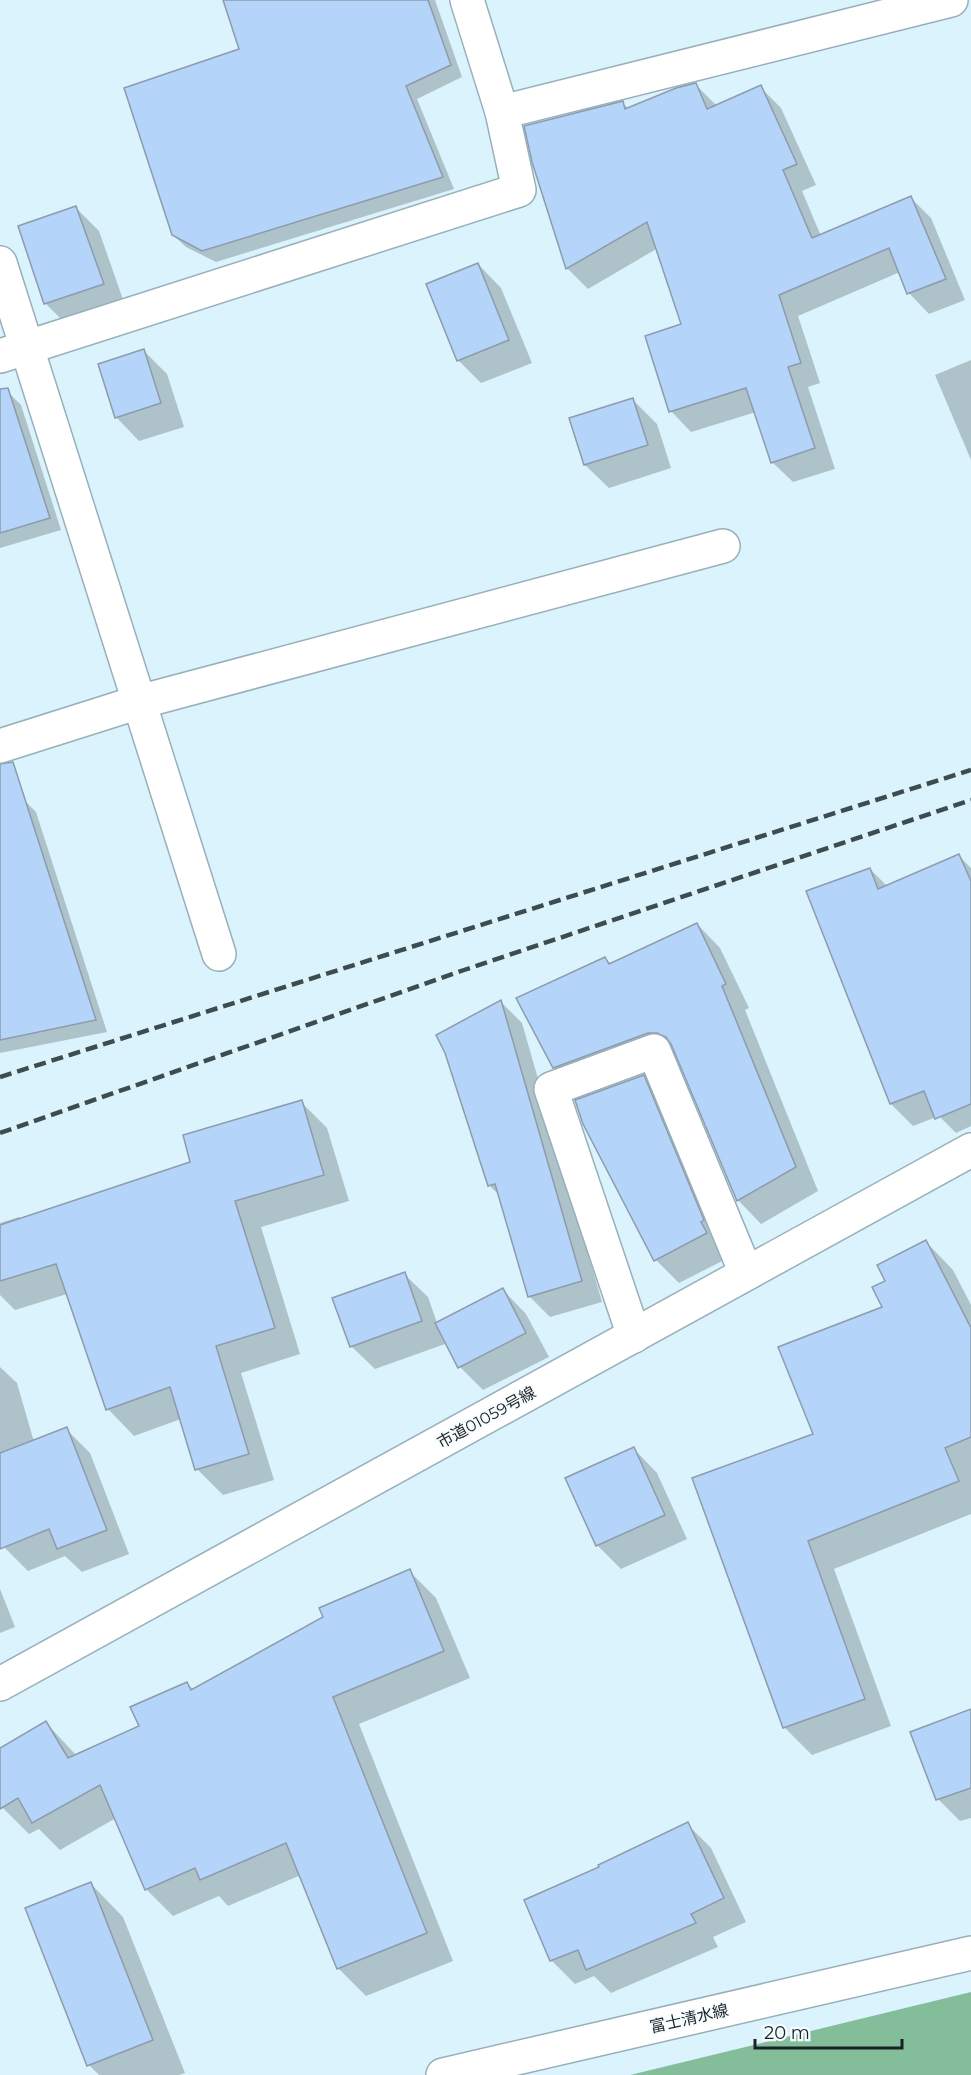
<svg xmlns="http://www.w3.org/2000/svg" width="971" height="2075" font-family="Montserrat,'Noto Sans JP',sans-serif">
<style>
.forest{fill:#83bd9a}
.shadow{fill:#0003}
.building{fill:#b4d4fa;stroke:#8d9bac;stroke-width:1.5}
.lines{fill:none;stroke-linecap:round;stroke-linejoin:round}
.minor-casing{stroke:#98b0b9;stroke-width:36}
.tertiary-casing{stroke:#98b0b9;stroke-width:36}
.secondary-casing{stroke:#98b0b9;stroke-width:36}
.minor{stroke:#fff;stroke-width:33}
.tertiary{stroke:#fff;stroke-width:33}
.secondary{stroke:#fff;stroke-width:33}
.rail{stroke:#3e4b4f;stroke-width:4.5;stroke-dasharray:12 6;stroke-linecap:butt}
.labels{text-anchor:middle;stroke-width:4.5;stroke-linejoin:round;paint-order:stroke}
.street-label{font-size:16px;fill:#192326;stroke:#f7fcfe}
</style>
<rect width="100%" height="100%" fill="#daf3fc"/>
<path class="forest" d="M 971,1992 L 971,2075 L 630,2075 Z"/>
<g class="shadow">
<path d="M 224,0 L 435,0 L 462,77 L 417,99 L 454,189 L 216,262 L 186,247 L 173,235 L 241,50 Z"/>
<path d="M 696,85 L 716,105 L 760,87 L 781,108 L 816,185 L 802,191 L 821,236 L 911,198 L 931,218 L 965,300 L 929,314 L 909,293 L 900,272 L 798,316 L 820,383 L 808,387 L 835,469 L 793,482 L 772,462 L 756,412 L 691,432 L 671,411 L 683,325 L 658,248 L 588,289 L 567,268 L 534,162 L 622,103 L 629,109 Z"/>
<path d="M 76,208 L 99,231 L 126,308 L 69,327 L 46,304 L 20,227 Z"/>
<path d="M 478,264 L 501,288 L 532,363 L 481,383 L 458,360 Z"/>
<path d="M 144,351 L 167,374 L 184,427 L 139,441 L 116,417 Z"/>
<path d="M 971,360 L 971,460 L 935,375 Z"/>
<path d="M 9,393 L 21,405 L 61,530 L 0,548 L 0,396 Z"/>
<path d="M 633,400 L 657,424 L 671,468 L 609,488 L 585,465 L 571,419 Z"/>
<path d="M 24,800 L 36,812 L 107,1032 L 0,1053 L 0,806 Z"/>
<path d="M 959,856 L 971,868 L 971,1126 L 956,1133 L 939,1116 L 913,1126 L 891,1104 L 870,869 L 888,887 Z"/>
<path d="M 697,924 L 720,948 L 749,1008 L 745,1010 L 818,1191 L 761,1224 L 738,1200 L 678,1056 L 672,1056 L 578,1091 L 554,1067 L 605,958 L 611,964 Z"/>
<path d="M 501,1002 L 522,1023 L 602,1302 L 550,1317 L 529,1296 L 501,1197 L 489,1185 Z"/>
<path d="M 643,1077 L 667,1100 L 730,1257 L 679,1283 L 656,1260 Z"/>
<path d="M 301,1102 L 327,1128 L 349,1201 L 261,1227 L 300,1354 L 241,1373 L 274,1480 L 223,1495 L 197,1469 L 181,1419 L 134,1436 L 108,1409 L 67,1294 L 15,1310 L 0,1295 L 0,1223 L 19,1217 L 22,1219 L 192,1163 Z"/>
<path d="M 926,1242 L 953,1270 L 971,1305 L 971,1514 L 834,1569 L 891,1726 L 812,1755 L 784,1727 L 815,1435 L 884,1307 L 887,1282 Z"/>
<path d="M 404,1274 L 428,1297 L 437,1323 L 503,1290 L 526,1314 L 549,1357 L 483,1390 L 460,1367 L 443,1335 L 441,1336 L 445,1344 L 375,1369 L 351,1346 Z"/>
<path d="M 0,1367 L 17,1383 L 34,1442 L 66,1429 L 90,1453 L 129,1554 L 82,1572 L 65,1556 L 28,1571 L 4,1547 L 0,1536 Z"/>
<path d="M 634,1449 L 657,1473 L 687,1539 L 621,1569 L 597,1545 L 567,1479 Z"/>
<path d="M 409,1571 L 436,1598 L 470,1678 L 359,1724 L 453,1961 L 366,1996 L 338,1968 L 301,1875 L 228,1906 L 219,1896 L 173,1916 L 146,1889 L 116,1818 L 60,1850 L 39,1829 L 29,1834 L 2,1807 L 0,1803 L 0,1749 L 46,1723 L 77,1756 L 141,1727 L 187,1684 L 194,1690 Z"/>
<path d="M 0,1589 L 15,1627 L 0,1633 Z"/>
<path d="M 971,1710 L 971,1818 L 960,1821 L 938,1799 Z"/>
<path d="M 687,1824 L 711,1848 L 746,1922 L 713,1937 L 718,1947 L 611,1993 L 594,1976 L 575,1984 L 551,1960 L 601,1868 Z"/>
<path d="M 91,1884 L 123,1917 L 185,2073 L 179,2075 L 99,2075 L 89,2065 Z"/>
</g>
<g class="building">
<path d="M 223,0 L 428,0 L 451,65 L 406,86 L 443,177 L 202,251 L 172,235 L 124,88 L 239,49 Z"/>
<path d="M 696,83 L 707,109 L 761,85 L 797,164 L 783,170 L 812,238 L 911,196 L 946,279 L 907,294 L 889,248 L 779,295 L 801,363 L 788,367 L 815,448 L 771,463 L 746,388 L 669,412 L 645,336 L 681,324 L 647,222 L 566,269 L 532,162 L 524,126 L 623,101 L 625,109 L 676,88 Z"/>
<path d="M 76,206 L 104,284 L 44,304 L 18,226 Z"/>
<path d="M 478,263 L 509,340 L 457,361 L 426,284 Z"/>
<path d="M 144,349 L 161,403 L 115,418 L 98,364 Z"/>
<path d="M 8,388 L 50,518 L 0,533 L 0,389 Z"/>
<path d="M 633,398 L 648,445 L 584,465 L 569,418 Z"/>
<path d="M 13,762 L 96,1020 L 0,1040 L 0,764 Z"/>
<path d="M 959,854 L 971,881 L 971,1104 L 935,1119 L 924,1091 L 890,1104 L 806,891 L 870,868 L 878,889 Z"/>
<path d="M 697,923 L 726,984 L 722,986 L 796,1167 L 737,1201 L 671,1044 L 666,1037 L 657,1033 L 648,1033 L 553,1068 L 516,998 L 605,957 L 609,964 Z"/>
<path d="M 501,1000 L 582,1281 L 528,1297 L 495,1184 L 488,1186 L 445,1053 L 436,1035 Z"/>
<path d="M 644,1075 L 704,1220 L 701,1222 L 707,1233 L 654,1261 L 583,1124 L 575,1100 Z"/>
<path d="M 302,1100 L 324,1175 L 235,1201 L 275,1328 L 216,1346 L 249,1454 L 195,1470 L 170,1387 L 106,1410 L 56,1264 L 0,1281 L 0,1225 L 190,1162 L 183,1135 Z"/>
<path d="M 926,1240 L 971,1328 L 971,1437 L 945,1448 L 959,1481 L 808,1541 L 865,1699 L 783,1728 L 692,1478 L 813,1434 L 778,1347 L 882,1307 L 872,1287 L 885,1281 L 877,1265 Z"/>
<path d="M 405,1272 L 422,1321 L 350,1347 L 332,1298 Z"/>
<path d="M 503,1288 L 526,1333 L 458,1368 L 435,1323 Z"/>
<path d="M 67,1427 L 107,1530 L 57,1549 L 49,1529 L 0,1549 L 0,1453 Z"/>
<path d="M 634,1447 L 665,1515 L 596,1546 L 565,1478 Z"/>
<path d="M 410,1569 L 444,1651 L 333,1697 L 427,1933 L 337,1969 L 286,1843 L 200,1880 L 195,1868 L 145,1890 L 100,1785 L 32,1823 L 18,1798 L 0,1809 L 0,1748 L 46,1721 L 68,1758 L 139,1726 L 130,1707 L 187,1682 L 191,1690 L 323,1617 L 319,1608 Z"/>
<path d="M 971,1709 L 971,1788 L 936,1800 L 910,1732 Z"/>
<path d="M 688,1822 L 724,1898 L 691,1914 L 696,1923 L 586,1970 L 578,1950 L 550,1961 L 524,1900 L 599,1867 L 598,1865 Z"/>
<path d="M 91,1882 L 153,2040 L 87,2066 L 25,1908 Z"/>
</g>
<g class="lines">
<g class="minor-casing">
<g id="minor">
<path d="M 467,0 L 502,112"/>
<path d="M 0,263 L 219,954"/>
<path d="M 0,356 L 519,190 L 502,112 L 951,0"/>
<path d="M 0,746 L 139,702 L 723,546"/>
<path d="M 634,1336 L 551,1089 L 654,1051 L 746,1273"/>
</g>
</g>
<g class="tertiary-casing">
<path id="tertiary" d="M 0,1684 L 971,1150"/>
</g>
<g class="secondary-casing">
<path id="secondary" d="M 443,2075 L 971,1953"/>
</g>
<use href="#minor" class="minor"/>
<use href="#tertiary" class="tertiary"/>
<use href="#secondary" class="secondary"/>
<g class="rail">
<path d="M 0,1077 L 971,770"/>
<path d="M 0,1133 L 464,970 L 971,800"/>
</g>
</g>
<g class="labels">
<g class="street-label">
<text transform="translate(486 1417) rotate(-29)" y="6">市道01059号線</text>
<text transform="translate(689 2018) rotate(-13)" y="6">富士清水線</text>
</g>
</g>
<path d="M755 2039v9h147v-9" fill="none" stroke="#192326" stroke-width="3"/>
<text x="764" y="2039" font-size="18" fill="#192326" stroke="#f7fcfe" stroke-width="4.5" paint-order="stroke">20 m</text>
</svg>
